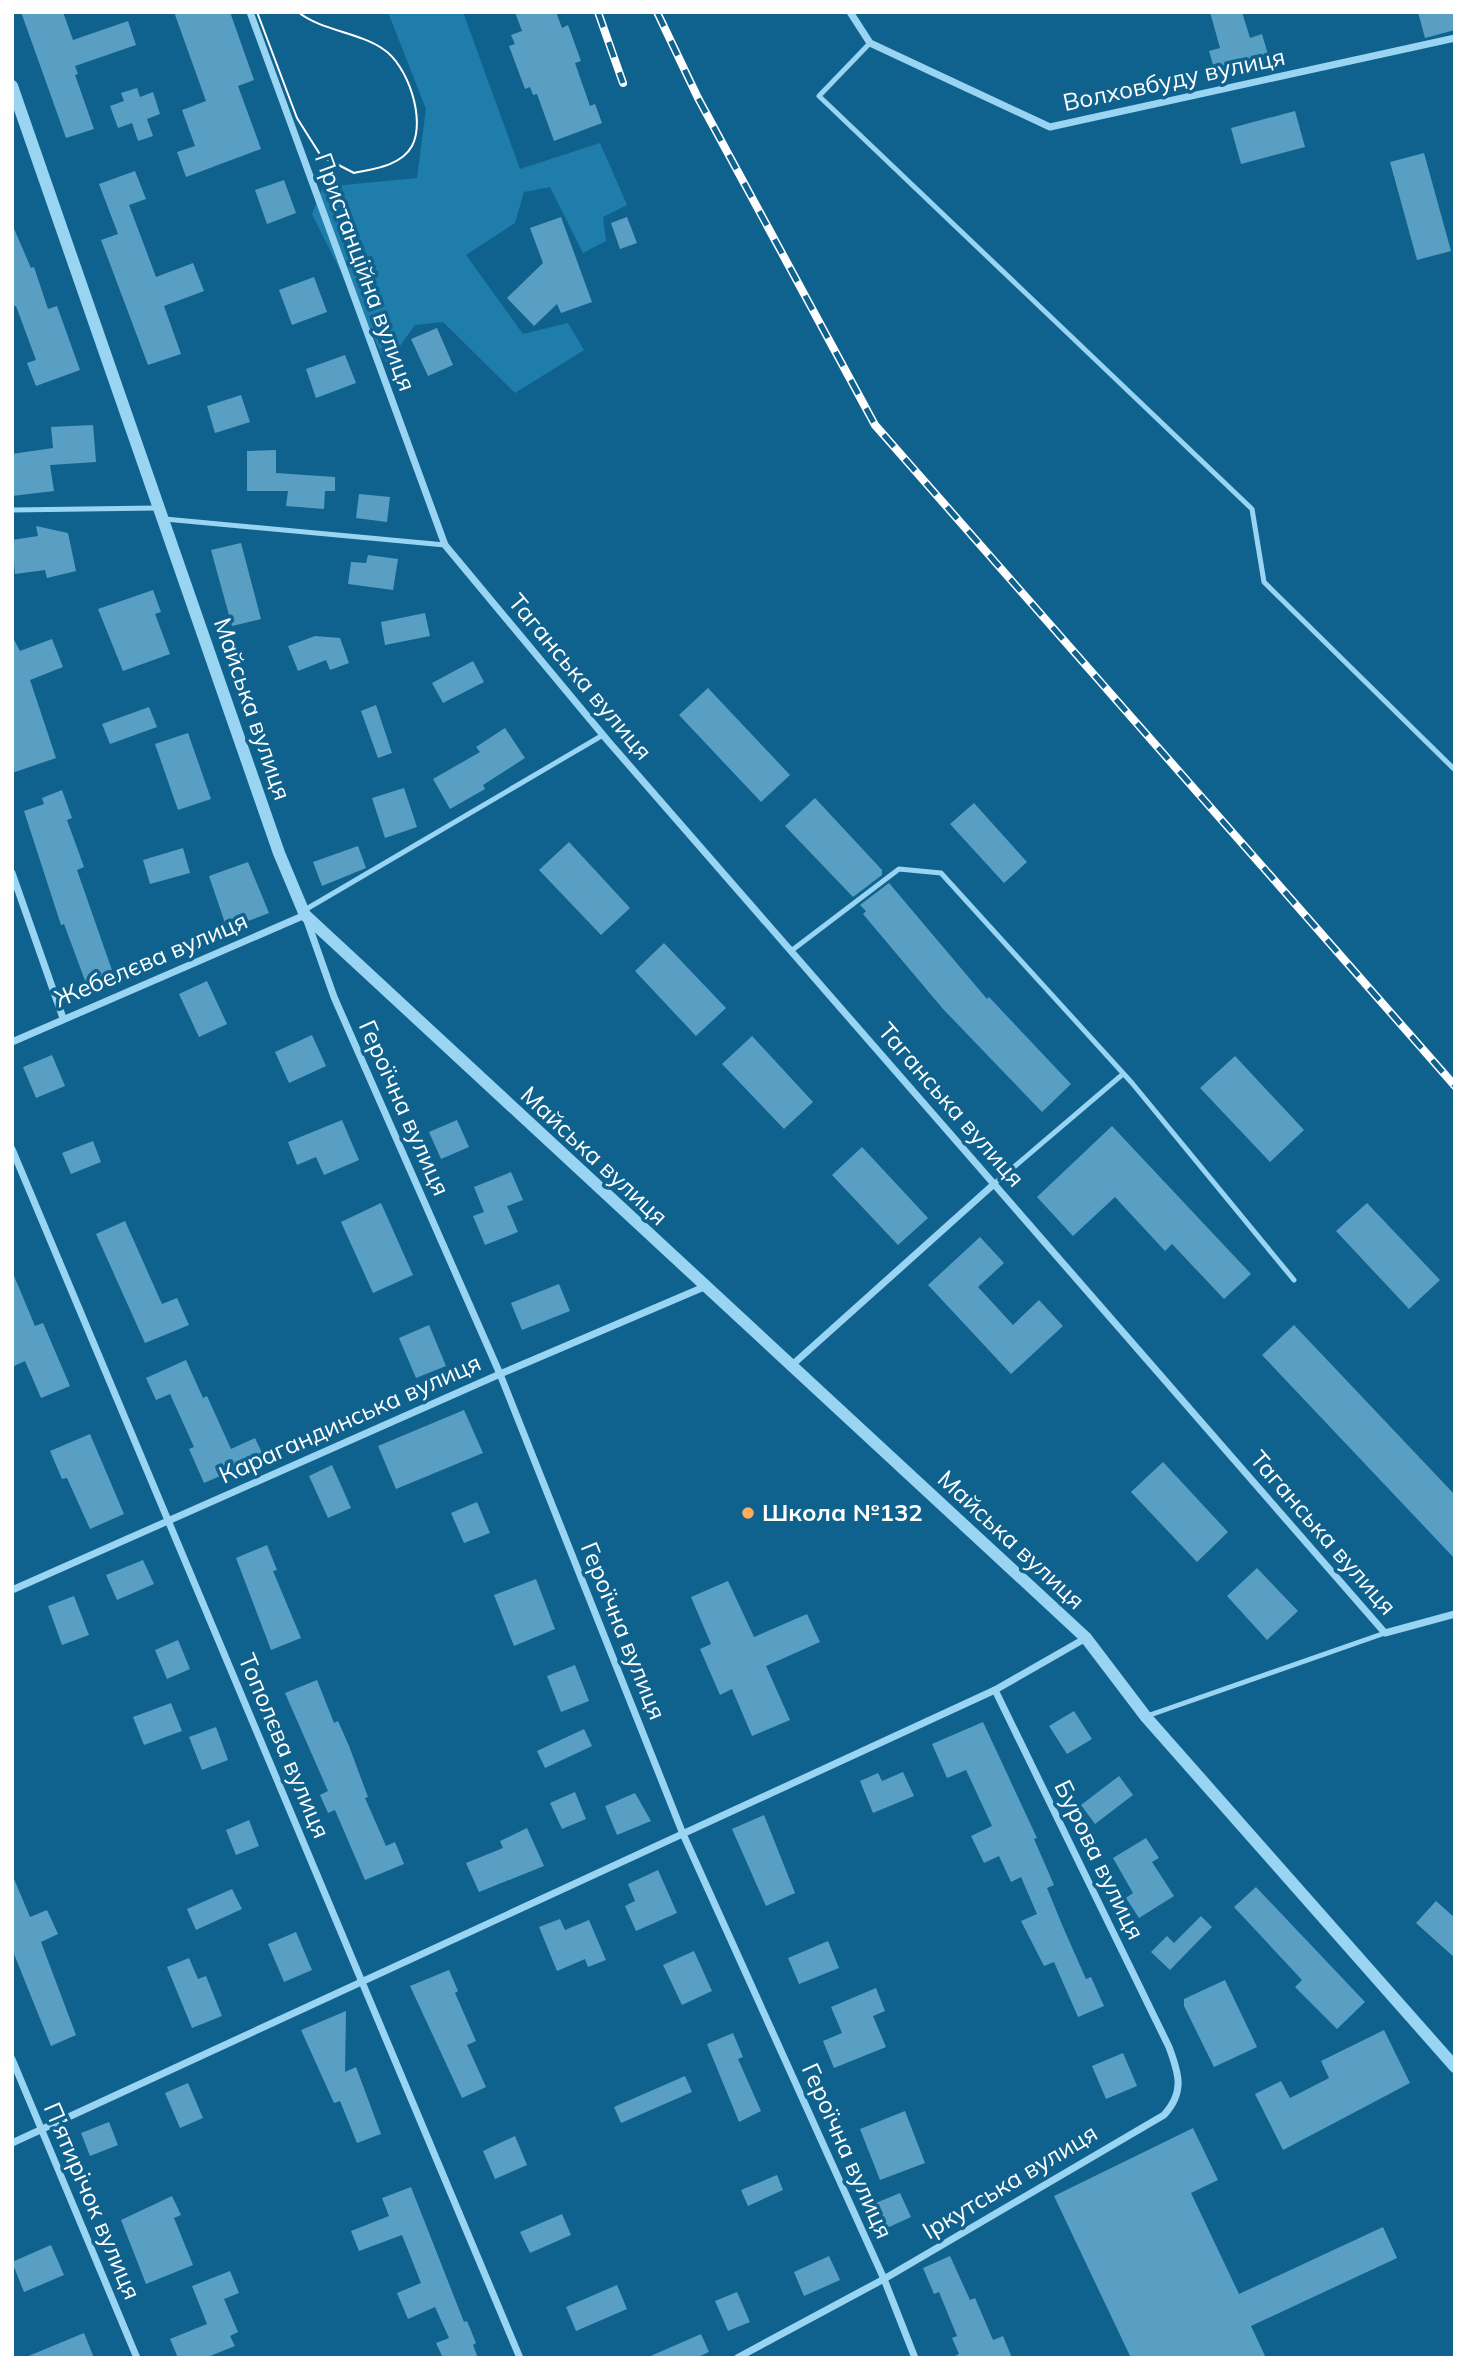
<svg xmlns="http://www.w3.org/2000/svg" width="1467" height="2370" font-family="Mulish,sans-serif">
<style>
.green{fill:#1f7dac}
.building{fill:#589fc3}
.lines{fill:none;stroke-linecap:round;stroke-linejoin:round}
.service{stroke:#99d5f2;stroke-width:5}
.minor{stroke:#99d5f2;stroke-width:7}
.tertiary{stroke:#99d5f2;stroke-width:12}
.tram{stroke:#fff;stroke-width:2}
.rail-casing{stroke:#fff;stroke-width:8}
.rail{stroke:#10628e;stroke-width:5;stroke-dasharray:16;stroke-linecap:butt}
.poi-dot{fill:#ffac5b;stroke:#10628e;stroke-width:2.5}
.labels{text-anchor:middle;stroke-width:7;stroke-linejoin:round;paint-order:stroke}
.street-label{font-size:24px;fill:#fff;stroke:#10628e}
.poi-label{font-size:24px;font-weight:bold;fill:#fff;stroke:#10628e;text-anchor:start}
</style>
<rect width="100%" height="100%" fill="#10628e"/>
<path class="green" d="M 388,12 L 463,12 L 520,169 L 600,143 L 627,205 L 603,217 L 606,241 L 583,253 L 550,187 L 524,192 L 515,223 L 466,255 L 523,334 L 568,323 L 584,350 L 515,393 L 443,322 L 415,325 L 387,364 L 312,214 L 323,187 L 417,178 L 426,109 Z"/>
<g class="building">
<path d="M 21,12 L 63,12 L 73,40 L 128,21 L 136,45 L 75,66 L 78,74 L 75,75 L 94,129 L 66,138 Z"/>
<path d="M 174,12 L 230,12 L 254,80 L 238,86 L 261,149 L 186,177 L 177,152 L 195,146 L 182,110 L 206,101 Z"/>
<path d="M 515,12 L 556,12 L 562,28 L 568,25 L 581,61 L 575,63 L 590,106 L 595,104 L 602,123 L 554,141 L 537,94 L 533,95 L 530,87 L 525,89 L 509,46 L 515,44 L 511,35 L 522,31 Z"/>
<path d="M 1210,12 L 1242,12 L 1250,38 L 1262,34 L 1269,58 L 1216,75 L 1209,51 L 1220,48 Z"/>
<path d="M 1418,12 L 1455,12 L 1455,30 L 1425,38 Z"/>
<path d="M 137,88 L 140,97 L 153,92 L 160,114 L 147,119 L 153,136 L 138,141 L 132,123 L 118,128 L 110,106 L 124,101 L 121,93 Z"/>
<path d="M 1295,111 L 1305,147 L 1241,164 L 1231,128 Z"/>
<path d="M 1424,153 L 1451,251 L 1417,260 L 1390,162 Z"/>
<path d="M 135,171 L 146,199 L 129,205 L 156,277 L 193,263 L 204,291 L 164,306 L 181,354 L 148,365 L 101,240 L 118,234 L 99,184 Z"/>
<path d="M 284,180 L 296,213 L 267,224 L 255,190 Z"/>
<path d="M 561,217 L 592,302 L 561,313 L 557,304 L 534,326 L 507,298 L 543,263 L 530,228 Z"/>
<path d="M 627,217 L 637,243 L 620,249 L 611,223 Z"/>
<path d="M 12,224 L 31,268 L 34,267 L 48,309 L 57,306 L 80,370 L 36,386 L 27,363 L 36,360 L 16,306 L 12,307 Z"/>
<path d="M 314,277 L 327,312 L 292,325 L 279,290 Z"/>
<path d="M 437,328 L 453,365 L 428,376 L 411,339 Z"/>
<path d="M 345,355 L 356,383 L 316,398 L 306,369 Z"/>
<path d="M 241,395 L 250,422 L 215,433 L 207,406 Z"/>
<path d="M 93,425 L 96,462 L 50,465 L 54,491 L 12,496 L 12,454 L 53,448 L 51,427 Z"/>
<path d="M 276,450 L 276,473 L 335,477 L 335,491 L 325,491 L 324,509 L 286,506 L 288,491 L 247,491 L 247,451 Z"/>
<path d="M 359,494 L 390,497 L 387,522 L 356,518 Z"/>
<path d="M 36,526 L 68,533 L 76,571 L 47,578 L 45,570 L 15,574 L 12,540 L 38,536 Z"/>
<path d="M 241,543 L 261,619 L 232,626 L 211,550 Z"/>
<path d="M 368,555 L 398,559 L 393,590 L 348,584 L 351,562 L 366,563 Z"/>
<path d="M 153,590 L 161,612 L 155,614 L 170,654 L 123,671 L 98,609 Z"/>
<path d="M 425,613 L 430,636 L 385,645 L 381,622 Z"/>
<path d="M 12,636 L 20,651 L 52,639 L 63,667 L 30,680 L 56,758 L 12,773 Z"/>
<path d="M 315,636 L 340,638 L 349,663 L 330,670 L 326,660 L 298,671 L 288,646 Z"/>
<path d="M 473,661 L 484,682 L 443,703 L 432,683 Z"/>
<path d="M 708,688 L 790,775 L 761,802 L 679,715 Z"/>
<path d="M 376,705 L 392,753 L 378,758 L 361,711 Z"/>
<path d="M 149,707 L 157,727 L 110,744 L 102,724 Z"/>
<path d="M 505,728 L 525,758 L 483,785 L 485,789 L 450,809 L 433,779 L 480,752 L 476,747 Z"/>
<path d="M 188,733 L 211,799 L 178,810 L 155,744 Z"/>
<path d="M 404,788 L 417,827 L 385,838 L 372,798 Z"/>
<path d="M 62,790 L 72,818 L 67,820 L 84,867 L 77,870 L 114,976 L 87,986 L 64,924 L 61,925 L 24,811 L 44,804 L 42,798 Z"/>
<path d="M 815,798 L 882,870 L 882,875 L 853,897 L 785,826 Z"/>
<path d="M 974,803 L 1027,862 L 1004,883 L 950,824 Z"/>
<path d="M 569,842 L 630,908 L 601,935 L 539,870 Z"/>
<path d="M 358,846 L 366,868 L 322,886 L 313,862 Z"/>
<path d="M 183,848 L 190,873 L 150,884 L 143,860 Z"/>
<path d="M 248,862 L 269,913 L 227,929 L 209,876 Z"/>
<path d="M 889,883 L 987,999 L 989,997 L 1071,1084 L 1042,1112 L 943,1009 L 863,914 L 866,911 L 860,905 Z"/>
<path d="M 664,943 L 726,1008 L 696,1036 L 635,971 Z"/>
<path d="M 207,981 L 227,1024 L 199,1037 L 179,994 Z"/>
<path d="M 312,1035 L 326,1066 L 289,1083 L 275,1052 Z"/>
<path d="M 752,1036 L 813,1102 L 784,1129 L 722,1064 Z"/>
<path d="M 52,1055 L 65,1086 L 36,1098 L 23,1067 Z"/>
<path d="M 1235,1056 L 1304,1130 L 1270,1162 L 1200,1088 Z"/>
<path d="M 342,1120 L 359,1160 L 324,1175 L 316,1157 L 297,1165 L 288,1142 Z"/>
<path d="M 457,1120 L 469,1147 L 441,1159 L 429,1132 Z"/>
<path d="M 1112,1126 L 1251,1274 L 1224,1299 L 1172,1244 L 1165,1251 L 1115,1197 L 1073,1236 L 1037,1197 Z"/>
<path d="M 93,1141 L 101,1162 L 71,1174 L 62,1153 Z"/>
<path d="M 862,1147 L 928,1218 L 898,1245 L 832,1175 Z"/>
<path d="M 511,1172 L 523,1200 L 507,1206 L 518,1232 L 485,1245 L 473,1216 L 484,1212 L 474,1187 Z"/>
<path d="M 381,1203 L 413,1275 L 373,1293 L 341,1222 Z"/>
<path d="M 1367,1203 L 1440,1280 L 1409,1309 L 1336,1231 Z"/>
<path d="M 125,1221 L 162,1304 L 177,1298 L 189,1325 L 145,1343 L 96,1234 Z"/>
<path d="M 980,1237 L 1004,1263 L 978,1287 L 1013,1325 L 1039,1300 L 1063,1326 L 1011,1374 L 928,1285 Z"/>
<path d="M 12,1271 L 35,1326 L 43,1323 L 70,1386 L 41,1398 L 25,1361 L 12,1367 Z"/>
<path d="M 559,1284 L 570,1311 L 522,1330 L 511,1303 Z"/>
<path d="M 429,1325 L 446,1366 L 416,1378 L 399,1338 Z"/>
<path d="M 1294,1325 L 1455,1495 L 1455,1559 L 1262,1355 Z"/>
<path d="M 186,1360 L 203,1398 L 207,1396 L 231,1449 L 255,1438 L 264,1457 L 204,1483 L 189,1449 L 194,1447 L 170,1394 L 156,1400 L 146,1378 Z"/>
<path d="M 464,1410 L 483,1453 L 396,1489 L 378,1446 Z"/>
<path d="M 90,1434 L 124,1514 L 90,1529 L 67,1478 L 62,1479 L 50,1451 Z"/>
<path d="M 1163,1462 L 1228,1532 L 1197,1562 L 1131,1492 Z"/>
<path d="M 332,1465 L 351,1508 L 328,1518 L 309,1476 Z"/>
<path d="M 477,1502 L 490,1533 L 464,1543 L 451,1513 Z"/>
<path d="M 267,1545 L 277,1570 L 273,1571 L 301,1638 L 271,1650 L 236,1558 Z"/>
<path d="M 143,1560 L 154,1584 L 117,1600 L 106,1575 Z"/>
<path d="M 1257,1568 L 1298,1611 L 1267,1640 L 1227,1596 Z"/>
<path d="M 536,1579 L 555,1629 L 514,1646 L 494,1595 Z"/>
<path d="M 728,1581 L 754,1637 L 807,1614 L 820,1642 L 766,1666 L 790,1720 L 752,1736 L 732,1689 L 720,1695 L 700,1649 L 711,1644 L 691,1597 Z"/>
<path d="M 74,1596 L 89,1635 L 62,1645 L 48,1606 Z"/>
<path d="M 178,1640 L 190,1669 L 167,1679 L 155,1650 Z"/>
<path d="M 575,1665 L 589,1701 L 561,1712 L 547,1676 Z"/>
<path d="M 317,1680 L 334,1723 L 338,1721 L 349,1746 L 368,1797 L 365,1798 L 386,1846 L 395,1842 L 404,1864 L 365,1880 L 335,1810 L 328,1813 L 320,1795 L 328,1791 L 285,1693 Z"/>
<path d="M 171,1703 L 182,1731 L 144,1745 L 133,1717 Z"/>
<path d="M 1074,1711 L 1092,1739 L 1067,1754 L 1049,1726 Z"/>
<path d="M 983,1722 L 1037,1838 L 1034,1839 L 1054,1885 L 1047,1888 L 1063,1927 L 1086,1979 L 1091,1977 L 1104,2006 L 1078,2017 L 1054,1962 L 1044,1966 L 1021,1921 L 1037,1914 L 1021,1877 L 1011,1882 L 999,1856 L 984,1863 L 971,1836 L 992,1826 L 966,1770 L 947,1778 L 932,1744 Z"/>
<path d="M 216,1727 L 228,1760 L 202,1770 L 189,1737 Z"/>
<path d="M 584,1729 L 592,1746 L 545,1768 L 537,1751 Z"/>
<path d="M 903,1772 L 914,1796 L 873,1813 L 860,1781 L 878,1773 L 882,1781 Z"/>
<path d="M 1119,1776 L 1133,1795 L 1095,1824 L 1081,1805 Z"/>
<path d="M 575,1792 L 586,1819 L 562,1829 L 550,1803 Z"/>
<path d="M 635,1793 L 651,1821 L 617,1835 L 605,1806 Z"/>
<path d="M 764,1815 L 795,1893 L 766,1906 L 732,1829 Z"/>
<path d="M 249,1820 L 259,1846 L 236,1855 L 226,1830 Z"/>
<path d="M 527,1828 L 544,1866 L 479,1892 L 466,1863 L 503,1848 L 500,1841 Z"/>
<path d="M 1146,1838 L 1159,1858 L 1152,1862 L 1174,1896 L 1139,1918 L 1126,1898 L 1133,1893 L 1113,1858 Z"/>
<path d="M 658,1870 L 677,1913 L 636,1931 L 625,1906 L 635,1901 L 628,1884 Z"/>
<path d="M 12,1874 L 30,1917 L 47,1910 L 58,1934 L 41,1942 L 76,2035 L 51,2046 L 12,1949 Z"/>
<path d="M 1256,1887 L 1365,2002 L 1337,2029 L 1295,1987 L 1302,1980 L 1234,1907 Z"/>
<path d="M 232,1889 L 242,1909 L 196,1930 L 187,1909 Z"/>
<path d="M 1436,1901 L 1455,1918 L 1455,1958 L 1416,1923 Z"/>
<path d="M 1201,1916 L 1212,1927 L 1170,1970 L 1151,1952 L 1167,1936 L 1174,1943 Z"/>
<path d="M 560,1919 L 565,1930 L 589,1920 L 606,1960 L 588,1967 L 585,1959 L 557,1971 L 539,1927 Z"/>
<path d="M 296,1932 L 312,1970 L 284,1982 L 268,1944 Z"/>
<path d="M 828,1941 L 839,1968 L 799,1984 L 788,1958 Z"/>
<path d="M 694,1951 L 712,1991 L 682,2005 L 663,1965 Z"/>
<path d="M 189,1958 L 198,1979 L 206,1976 L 222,2016 L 192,2028 L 167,1967 Z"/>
<path d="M 449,1970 L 458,1991 L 455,1993 L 476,2041 L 467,2045 L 486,2087 L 462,2098 L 410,1986 Z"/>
<path d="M 1225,1980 L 1257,2047 L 1214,2067 L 1184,2006 L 1184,1999 Z"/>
<path d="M 876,1988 L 885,2011 L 873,2016 L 886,2047 L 834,2068 L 823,2041 L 842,2033 L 831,2007 Z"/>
<path d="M 346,2011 L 345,2072 L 356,2067 L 381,2134 L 357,2143 L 340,2101 L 334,2103 L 301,2030 Z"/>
<path d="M 1384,2030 L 1410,2083 L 1283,2150 L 1255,2094 L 1281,2081 L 1290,2098 L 1329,2078 L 1321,2061 Z"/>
<path d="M 733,2033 L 743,2057 L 738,2059 L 761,2111 L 739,2122 L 707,2044 Z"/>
<path d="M 1123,2053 L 1137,2086 L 1106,2099 L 1092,2066 Z"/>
<path d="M 685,2076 L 692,2092 L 621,2123 L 614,2107 Z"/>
<path d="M 188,2083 L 203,2118 L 180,2128 L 165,2093 Z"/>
<path d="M 905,2111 L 925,2163 L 880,2180 L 860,2129 Z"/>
<path d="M 109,2122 L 118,2145 L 90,2156 L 81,2133 Z"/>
<path d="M 1193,2128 L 1218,2180 L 1191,2193 L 1239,2294 L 1383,2227 L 1397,2258 L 1251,2326 L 1266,2358 L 1131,2358 L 1054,2196 Z"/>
<path d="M 515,2136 L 527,2165 L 495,2179 L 483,2151 Z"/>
<path d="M 777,2175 L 783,2190 L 748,2206 L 741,2190 Z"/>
<path d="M 411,2187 L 464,2322 L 467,2321 L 476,2343 L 473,2345 L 478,2358 L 443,2358 L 436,2343 L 449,2338 L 435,2307 L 408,2319 L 397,2293 L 421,2283 L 402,2235 L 359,2251 L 351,2231 L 389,2216 L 382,2198 Z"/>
<path d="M 900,2193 L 911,2217 L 887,2228 L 876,2203 Z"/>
<path d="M 172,2196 L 181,2215 L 174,2218 L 193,2265 L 146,2284 L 121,2220 Z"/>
<path d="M 562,2214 L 571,2235 L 530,2253 L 520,2232 Z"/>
<path d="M 51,2245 L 64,2275 L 24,2292 L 12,2262 Z"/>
<path d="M 829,2256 L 840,2280 L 804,2296 L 794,2272 Z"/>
<path d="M 950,2256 L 970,2300 L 975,2298 L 993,2340 L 1003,2336 L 1012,2358 L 951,2358 L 959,2354 L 952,2338 L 957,2336 L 939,2292 L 934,2294 L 923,2268 Z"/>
<path d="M 230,2271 L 239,2293 L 224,2299 L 238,2332 L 230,2336 L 235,2346 L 205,2358 L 178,2358 L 170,2339 L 207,2324 L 192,2286 Z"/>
<path d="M 617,2285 L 627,2309 L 576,2331 L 566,2307 Z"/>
<path d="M 737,2292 L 750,2322 L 728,2331 L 715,2301 Z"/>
<path d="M 84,2333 L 94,2358 L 26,2358 L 26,2357 Z"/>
<path d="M 701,2334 L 709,2352 L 696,2358 L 646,2358 Z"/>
</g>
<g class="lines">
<g class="service">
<path d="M 870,43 L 819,96 L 1252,509 L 1264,582 L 1455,770"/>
<path d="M 12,510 L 157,508"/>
<path d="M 165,519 L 445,545"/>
<path d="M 303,911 L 603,735"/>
<path d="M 791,951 L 899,869 L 941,873 L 1132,1083 L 1294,1280"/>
<path d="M 994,1184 L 1123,1074"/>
<path d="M 1147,1716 L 1385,1633"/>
</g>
<g class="minor">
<path d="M 250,12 L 445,545 L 608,741 L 1385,1633 L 1455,1614"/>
<path d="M 850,12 L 870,43 L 1050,127 L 1455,38"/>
<path d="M 12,873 L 63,1018"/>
<path d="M 12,1042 L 305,915 L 334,997 L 500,1374 L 683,1834 L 884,2279 L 915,2358"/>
<path d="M 12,1149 L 520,2358"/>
<path d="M 791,1366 L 994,1184"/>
<path d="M 12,1590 L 500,1374 L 704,1287"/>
<path d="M 12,2059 L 137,2358"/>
<path d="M 12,2143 L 995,1690 L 1086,1638"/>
<path d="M 737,2358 L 884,2279 L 1164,2115 C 1185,2092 1179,2074 1169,2047 L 995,1690"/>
</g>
<path class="tertiary" d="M 12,86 L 279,853 L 305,915 L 1086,1638 L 1146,1717 L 1455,2067"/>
<path class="tram" d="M 257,12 L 297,118 L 321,156 L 354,173 C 373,169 401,166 412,146 C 426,120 408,65 383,49 C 358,32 322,31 298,12"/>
<g class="rail-casing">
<g id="rail">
<path d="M 598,12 L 623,83"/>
<path d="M 657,12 L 698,98 L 875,425 L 1455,1086"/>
</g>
</g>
<use href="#rail" class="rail"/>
</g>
<circle class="poi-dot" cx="748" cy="1513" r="7"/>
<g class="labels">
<g class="street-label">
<text transform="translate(1174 80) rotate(-12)" y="8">Волховбуду вулиця</text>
<text transform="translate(365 272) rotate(70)" y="8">Пристанційна вулиця</text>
<text transform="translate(580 677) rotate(50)" y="8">Таганська вулиця</text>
<text transform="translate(252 709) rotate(71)" y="8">Майська вулиця</text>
<text transform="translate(151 960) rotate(-23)" y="8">Жебелєва вулиця</text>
<text transform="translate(951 1105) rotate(49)" y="8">Таганська вулиця</text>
<text transform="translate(404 1108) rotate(66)" y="8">Героїчна вулиця</text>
<text transform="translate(594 1156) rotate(43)" y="8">Майська вулиця</text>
<text transform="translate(350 1419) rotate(-24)" y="8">Карагандинська вулиця</text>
<text transform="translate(1323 1533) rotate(49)" y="8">Таганська вулиця</text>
<text transform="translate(1011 1540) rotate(43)" y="8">Майська вулиця</text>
<text transform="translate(623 1631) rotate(68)" y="8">Героїчна вулиця</text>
<text transform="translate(284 1746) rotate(67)" y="8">Тополєва вулиця</text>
<text transform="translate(1099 1860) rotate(64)" y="8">Бурова вулиця</text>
<text transform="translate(847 2151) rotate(66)" y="8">Героїчна вулиця</text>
<text transform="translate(1010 2182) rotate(-31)" y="8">Іркутська вулиця</text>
<text transform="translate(92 2201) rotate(67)" y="8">П’ятирічок вулиця</text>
</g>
<g class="poi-label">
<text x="762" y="1521">Школа №132</text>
</g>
</g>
<rect width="1467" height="2370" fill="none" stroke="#ffffff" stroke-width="28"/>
</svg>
